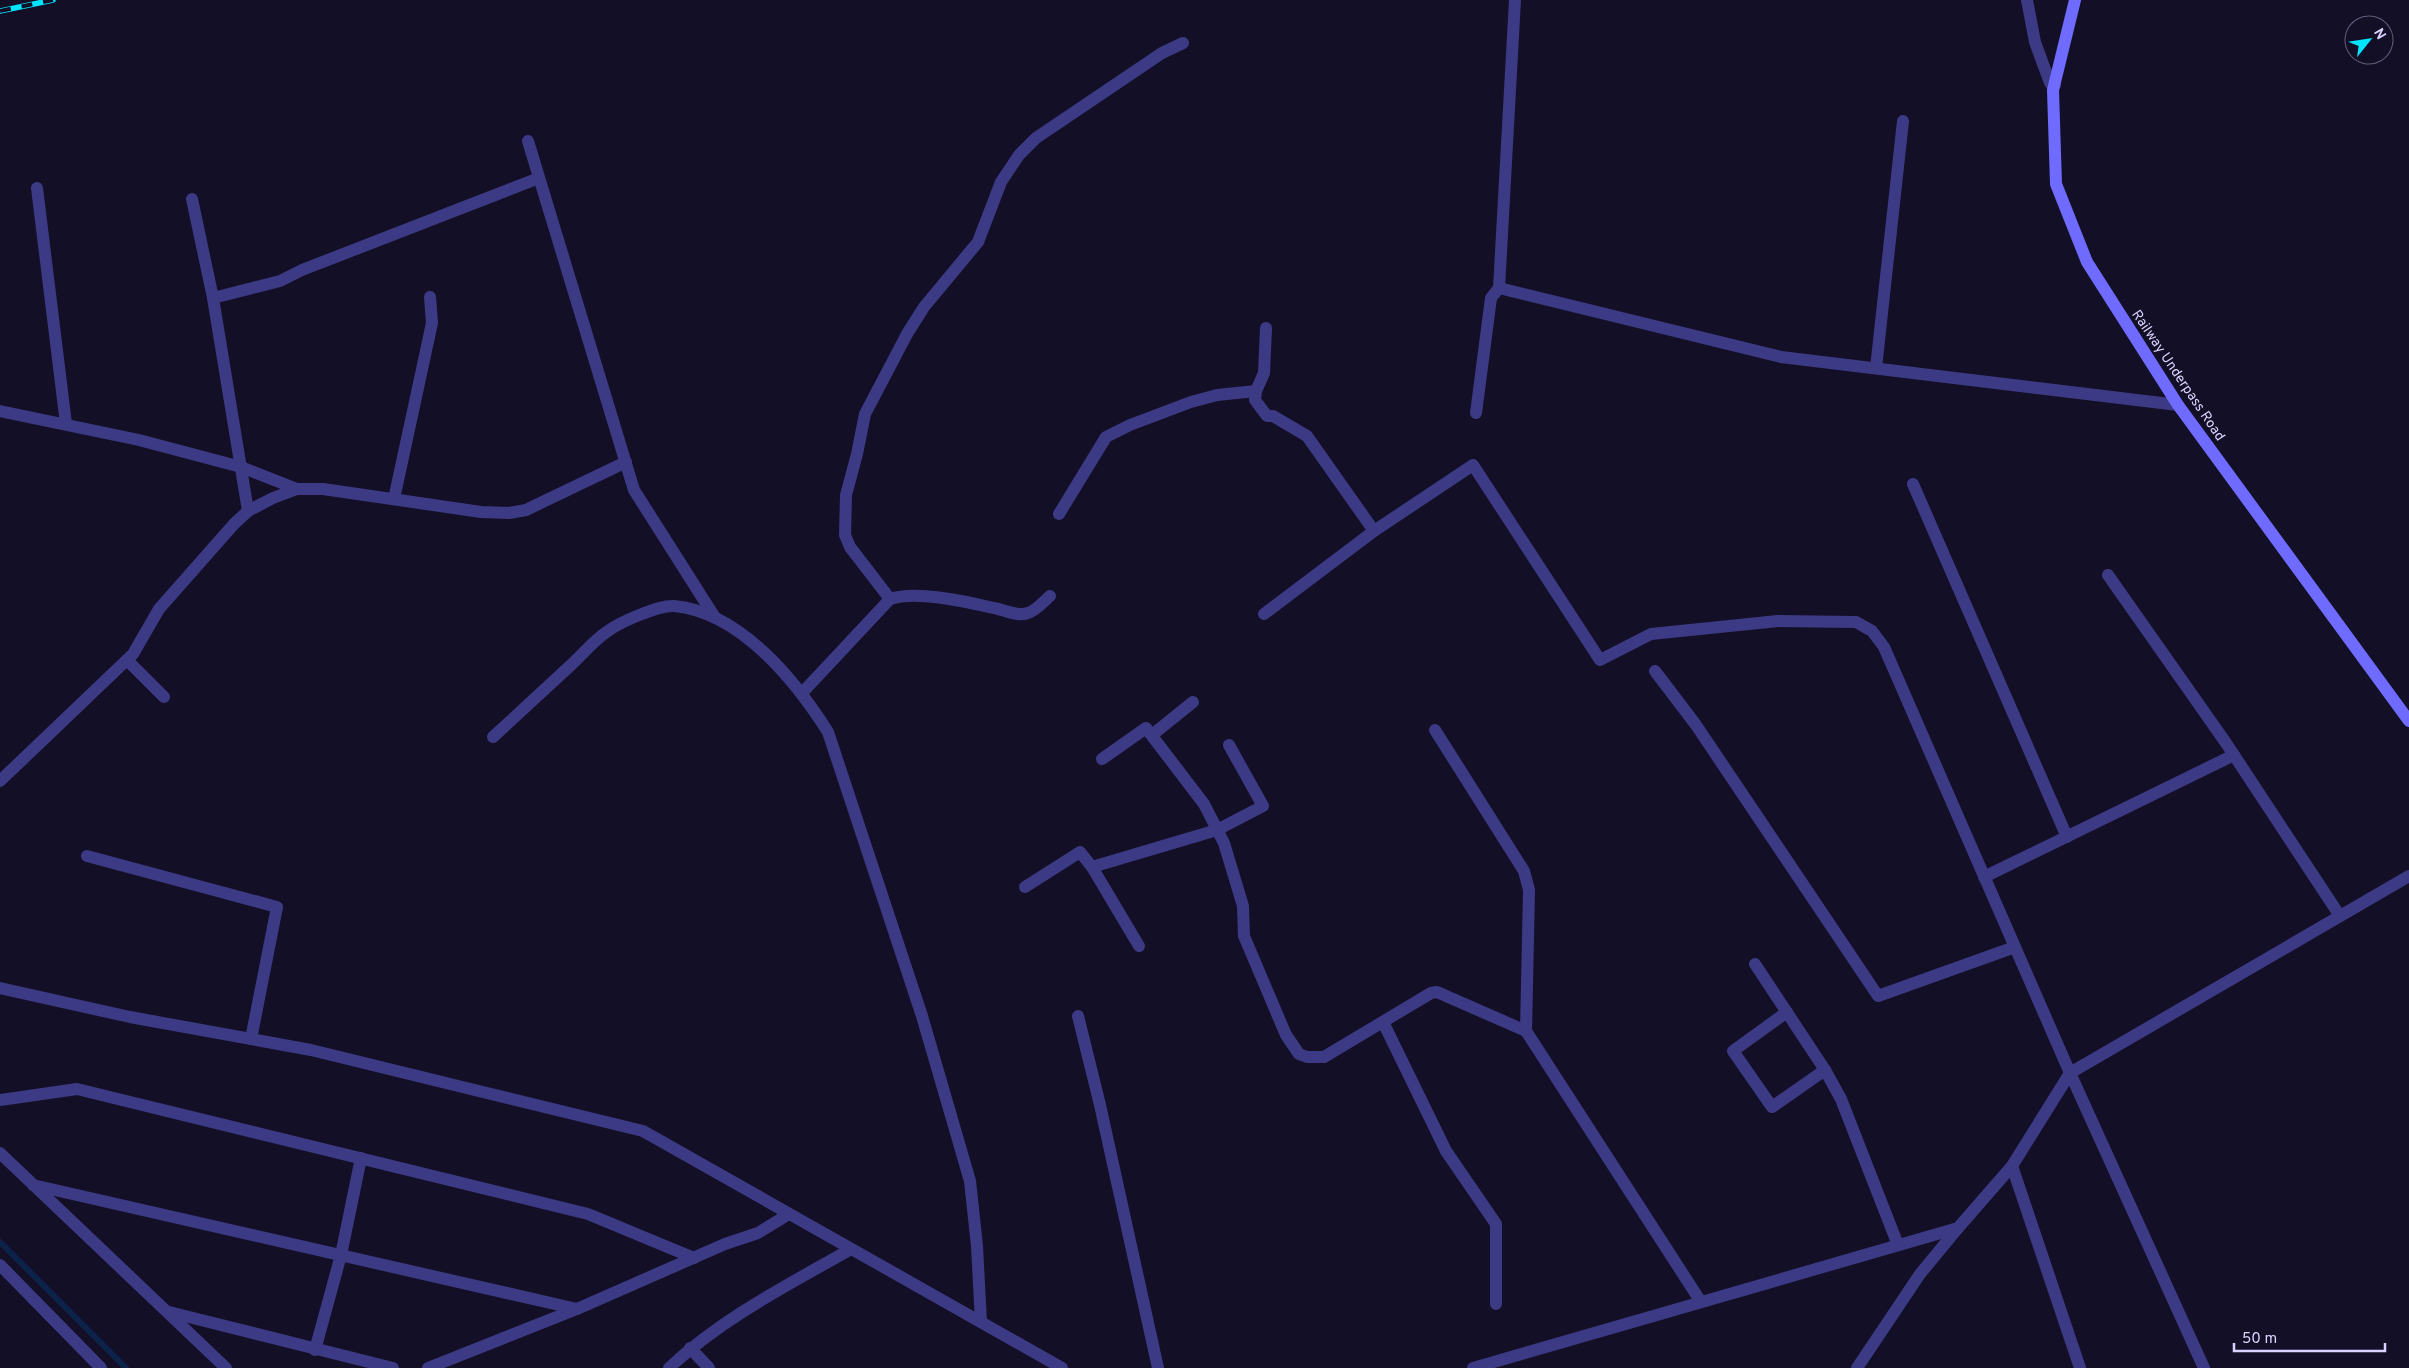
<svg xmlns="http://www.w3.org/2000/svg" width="2409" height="1368" font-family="Overpass,sans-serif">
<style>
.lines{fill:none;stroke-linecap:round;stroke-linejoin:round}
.stream{stroke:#0c2248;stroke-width:6}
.street{stroke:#3d3a85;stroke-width:12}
.secondary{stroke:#6f6bff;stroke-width:12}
.rail-casing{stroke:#00e5ff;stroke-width:5.5}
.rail{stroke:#130f26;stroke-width:4;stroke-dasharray:11;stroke-linecap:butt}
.labels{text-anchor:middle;stroke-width:4;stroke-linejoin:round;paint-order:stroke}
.street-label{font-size:14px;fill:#d9d4ff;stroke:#130f26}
</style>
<rect width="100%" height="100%" fill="#130f26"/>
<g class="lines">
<path class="stream" d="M 0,1242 L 126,1368"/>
<g class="street">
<path d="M 2027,0 L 2035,42 L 2050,83 L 2055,85"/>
<path d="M 528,141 L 634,490 L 714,616"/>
<path d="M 37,188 L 66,424"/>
<path d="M 192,199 L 213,298 L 248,511"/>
<path d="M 1499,288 L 1781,357 L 2178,405"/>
<path d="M 213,298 L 280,281 L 302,270 L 539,178"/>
<path d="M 1266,328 L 1264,373 L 1256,391 L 1255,400 L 1267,416 L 1273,416 L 1307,436 L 1374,531"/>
<path d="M 1876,368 L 1903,121"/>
<path d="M 0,411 L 139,440 L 241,467 L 297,489"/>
<path d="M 1476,413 L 1491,298 L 1499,288 L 1515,0"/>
<path d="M 1913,484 L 2067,837"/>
<path d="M 394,499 L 432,323 L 430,297"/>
<path d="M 1059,514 L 1106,437 L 1130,425 L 1191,402 L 1217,395 L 1256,391"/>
<path d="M 2108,575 L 2226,743 L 2340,916"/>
<path d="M 890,599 L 850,547 L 845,535 L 846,495 L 857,454 L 865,414 L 907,334 L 924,307 L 978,242 L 1001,182 L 1019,155 L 1036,138 L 1162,53 L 1183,43"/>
<path d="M 1264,614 L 1374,531 L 1473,465 L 1600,660 L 1651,634 L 1778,621 L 1856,622 L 1872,631 L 1884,647 L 2070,1073 L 2204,1368"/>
<path d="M 127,660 L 164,697"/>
<path d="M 1655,671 L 1696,725 L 1878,996 L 2015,947"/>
<path d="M 802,693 L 890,599 C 917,590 967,602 994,608 C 1005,610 1017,617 1028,613 C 1036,611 1044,601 1050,596"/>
<path d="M 1435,730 L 1524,871 L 1529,890 L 1526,1031"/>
<path d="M 1152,735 L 1193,702"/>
<path d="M 493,737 C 519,713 545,689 571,665 C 583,654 594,640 608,631 C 620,622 659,605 674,606 C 740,612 795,680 828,732 L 922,1016 L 970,1181 L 977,1246 L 981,1322"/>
<path d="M 1102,759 L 1146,728 L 1204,804 L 1224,843 L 1243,906 L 1244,936 L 1286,1035 L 1299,1054 L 1307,1057 L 1324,1057 L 1431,993 L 1437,992 L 1526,1031 L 1701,1302"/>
<path d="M 0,781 L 133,654 L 159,609 L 234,524 L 248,511 L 273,498 L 297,489 L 323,489 L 481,512 L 509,513 L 526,510 L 626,462"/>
<path d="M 87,856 L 277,907 L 251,1039"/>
<path d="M 1092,867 L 1217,830 L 1263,806 L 1229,745"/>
<path d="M 1984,877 L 2234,755"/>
<path d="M 1025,887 L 1080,852 L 1092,867 L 1139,946"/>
<path d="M 1755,964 L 1825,1070 L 1841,1099 L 1898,1245"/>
<path d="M 0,988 L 130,1017 L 311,1050 L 643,1131 L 1062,1368"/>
<path d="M 1787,1012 L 1733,1051 L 1772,1107 L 1825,1070"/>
<path d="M 1078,1016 L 1100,1105 L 1158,1368"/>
<path d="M 1383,1022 L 1446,1151 L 1496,1224 L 1496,1304"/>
<path d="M 0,1100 L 77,1089 L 588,1214 L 694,1258"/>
<path d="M 0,1153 L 226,1368"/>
<path d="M 2012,1166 L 2080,1368"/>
<path d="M 33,1185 L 577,1309"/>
<path d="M 0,1265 L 101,1368"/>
<path d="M 169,1312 L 393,1368"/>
<path d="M 690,1348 L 709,1368"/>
<path d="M 315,1350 L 341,1255 L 361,1158"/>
<path d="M 428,1368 L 577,1309 L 725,1244 L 758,1233 L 789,1214"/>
<path d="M 669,1368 C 722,1318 788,1285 851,1249"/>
<path d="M 1473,1368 L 1958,1228 L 2012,1166 L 2070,1073 L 2409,876"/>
<path d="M 1857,1368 L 1920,1274 L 1958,1228"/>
</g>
<path class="secondary" d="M 2075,0 L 2053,90 L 2056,184 L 2087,262 L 2178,405 L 2409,721"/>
<g class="rail-casing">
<path id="rail" d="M 0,11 L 53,0"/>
</g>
<use href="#rail" class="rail"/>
</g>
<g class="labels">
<g class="street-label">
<text transform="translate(2179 375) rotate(56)" y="5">Railway Underpass Road</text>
</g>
</g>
<g transform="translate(2369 40) rotate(60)"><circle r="24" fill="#130f26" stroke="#625e7d"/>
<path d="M0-4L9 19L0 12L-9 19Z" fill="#00e5ff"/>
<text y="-8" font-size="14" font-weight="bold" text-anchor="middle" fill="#d9d4ff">N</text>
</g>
<path d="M2234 1343v8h151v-8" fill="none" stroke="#d9d4ff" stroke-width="2.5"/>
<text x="2242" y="1343" font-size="15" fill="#d9d4ff" stroke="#130f26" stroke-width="4" paint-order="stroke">50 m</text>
</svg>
